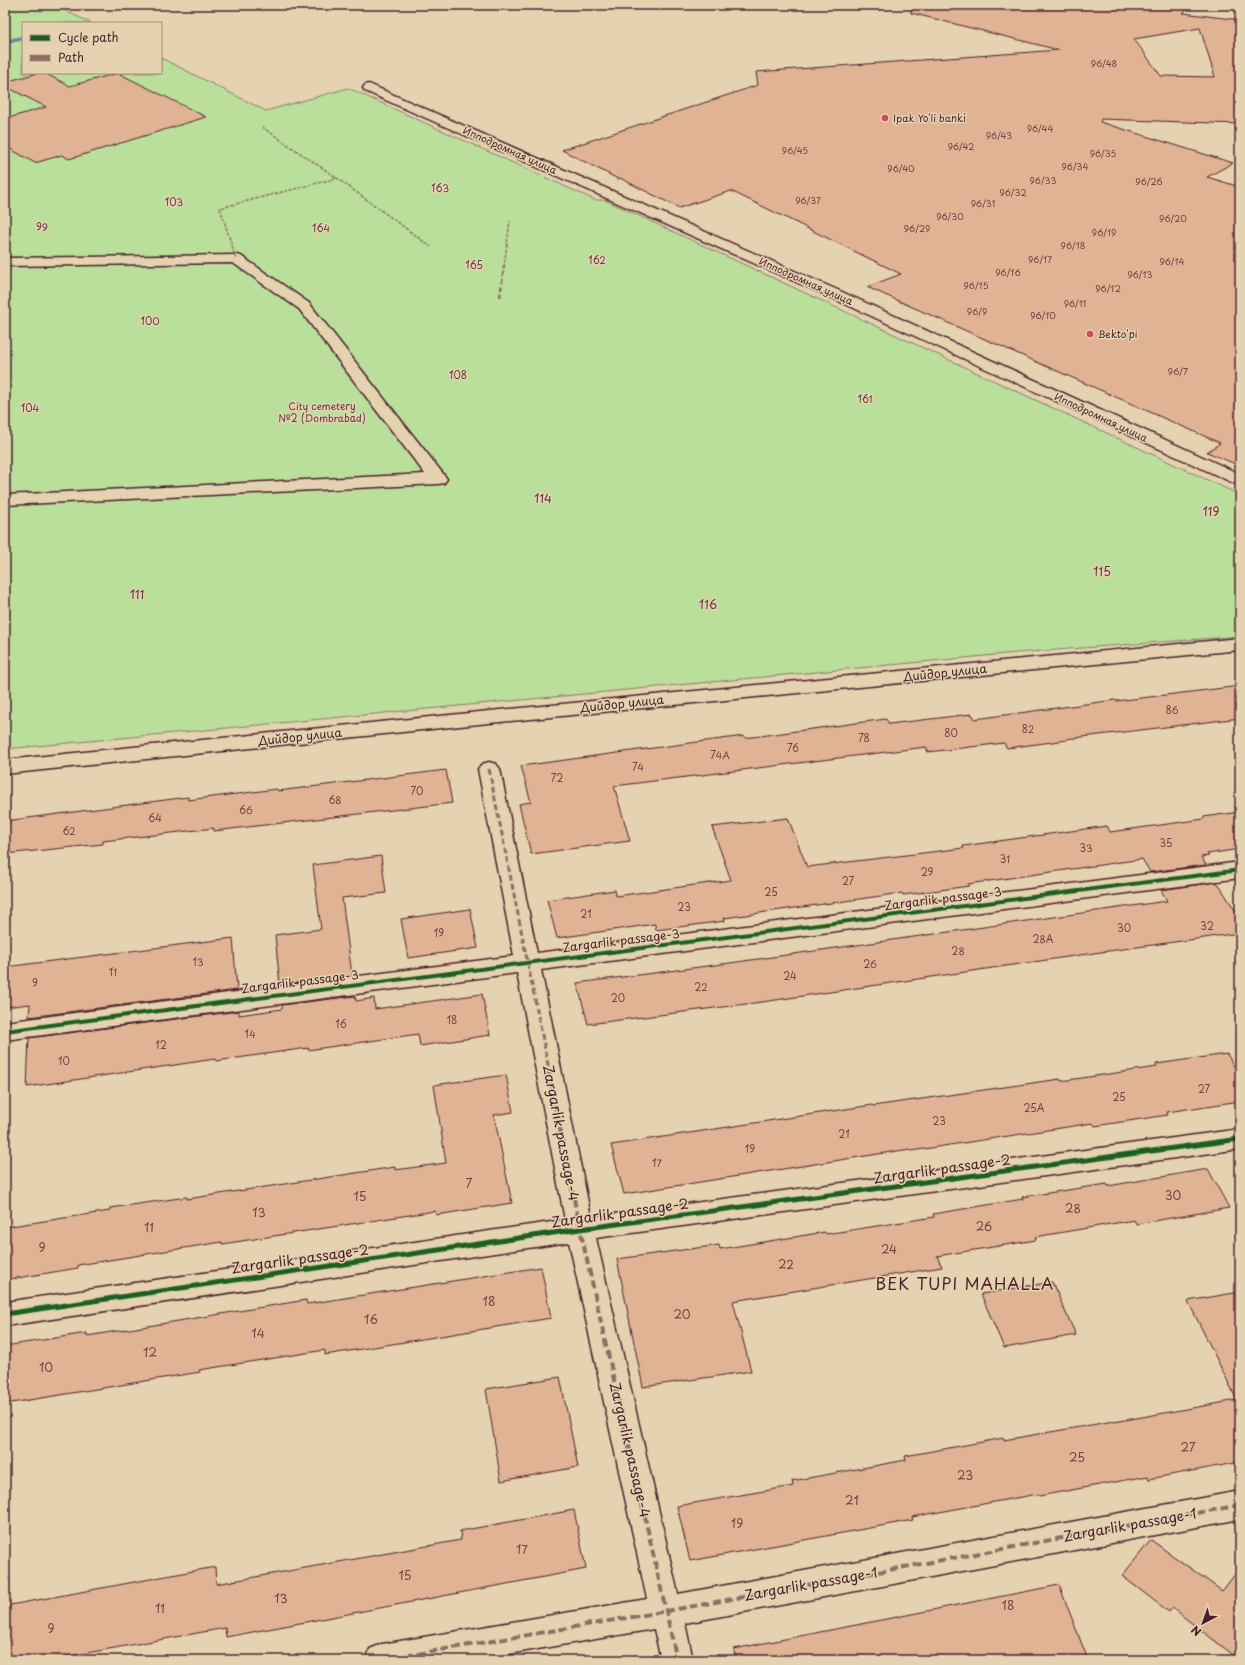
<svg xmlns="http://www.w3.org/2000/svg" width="1245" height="1665" font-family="'Playpen Sans',sans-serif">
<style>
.green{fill:#b9df9b;stroke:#827f63}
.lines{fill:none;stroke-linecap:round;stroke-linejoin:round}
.stream{stroke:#718a9f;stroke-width:4.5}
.building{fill:#e0b395;stroke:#4a1f2b;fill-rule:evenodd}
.minor-casing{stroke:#4a1f2b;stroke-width:3}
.minor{fill:#e5d2b0;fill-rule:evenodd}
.quiet-far3{stroke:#8d6e63;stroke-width:1.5;stroke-dasharray:3.5 1.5;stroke-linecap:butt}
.quiet-far2{stroke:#8d6e63;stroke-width:2.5;stroke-dasharray:4.5 2.5;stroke-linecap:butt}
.quiet-far1{stroke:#8d6e63;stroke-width:3;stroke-dasharray:6 3;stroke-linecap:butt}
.quiet{stroke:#8d6e63;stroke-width:4;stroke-dasharray:8 4;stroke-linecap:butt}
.cycleway-far1-casing{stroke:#e5d2b0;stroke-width:6}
.cycleway-casing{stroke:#e5d2b0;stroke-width:8}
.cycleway-far1{stroke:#1b5e20;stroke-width:4}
.cycleway{stroke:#1b5e20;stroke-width:5}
.poi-dot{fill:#d1495b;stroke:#e5d2b0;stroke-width:1.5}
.labels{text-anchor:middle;stroke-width:3;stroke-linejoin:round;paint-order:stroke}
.far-number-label{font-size:9px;fill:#704446}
.far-poi-label{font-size:10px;fill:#4a1f2b;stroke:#e5d2b0;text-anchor:start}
.far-street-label{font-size:10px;fill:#4a1f2b;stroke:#e5d2b0}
.far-park-label{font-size:10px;fill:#5b3c3c;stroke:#e5d2b0}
.number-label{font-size:10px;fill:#704446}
.park-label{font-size:12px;fill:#5b3c3c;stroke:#e5d2b0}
.street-label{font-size:12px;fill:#4a1f2b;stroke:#e5d2b0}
.near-number-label{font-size:12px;fill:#704446}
.near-street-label{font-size:14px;fill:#4a1f2b;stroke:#e5d2b0}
.near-neighbourhood-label{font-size:16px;letter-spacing:1px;fill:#4a1f2b;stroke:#e5d2b0}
</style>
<rect width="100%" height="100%" fill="#e5d2b0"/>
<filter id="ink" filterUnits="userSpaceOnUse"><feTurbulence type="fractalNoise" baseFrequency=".025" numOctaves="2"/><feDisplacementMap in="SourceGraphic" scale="8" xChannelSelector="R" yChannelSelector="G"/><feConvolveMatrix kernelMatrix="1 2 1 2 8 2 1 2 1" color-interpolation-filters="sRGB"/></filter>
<g filter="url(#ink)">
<path class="green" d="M 5,5 L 53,5 L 91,23 L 23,23 L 23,73 L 161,73 L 161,58 L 266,111 L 348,88 L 595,200 L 605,200 L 1240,495 L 1240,636 L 1016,653 L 5,749 Z"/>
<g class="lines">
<path class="stream" d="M 5,42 L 23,38"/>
</g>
<g class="building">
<path d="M 912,5 L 1192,5 L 1183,13 L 1240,20 L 1240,124 L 1101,119 L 1100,122 L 1233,163 L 1207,177 L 1240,187 L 1240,466 L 1207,452 L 1220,443 L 867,287 L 901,274 L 731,191 L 679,208 L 620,178 L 618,179 L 562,150 L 758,85 L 756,72 L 1059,50 L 911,13 ZM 1200,28 L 1215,77 L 1161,76 L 1134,39 Z"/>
<path d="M 38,73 L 44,73 L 70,86 L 118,73 L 206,117 L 69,159 L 62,155 L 35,163 L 5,146 L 5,119 L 46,107 L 5,86 L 5,82 Z"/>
<path d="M 1240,686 L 1240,718 L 1066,739 L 1067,740 L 1007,748 L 1004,743 L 928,752 L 926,747 L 614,786 L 630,841 L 531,854 L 519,804 L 531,802 L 521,766 L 683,744 L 744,736 L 745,738 L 886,719 L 889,724 L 972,714 L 975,719 L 1115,700 L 1116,701 Z"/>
<path d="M 446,770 L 452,803 L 214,831 L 214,828 L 103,841 L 103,844 L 5,854 L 5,821 L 188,797 L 188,800 L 277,789 L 278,791 Z"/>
<path d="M 1240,812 L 1240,849 L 1207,854 L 1209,856 L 1201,857 L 1206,865 L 1150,872 L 1142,859 L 968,884 L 969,886 L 903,895 L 902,893 L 724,918 L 725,921 L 656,930 L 655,924 L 557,938 L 547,900 L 615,890 L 616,896 L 731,880 L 712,827 L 788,818 L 807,867 L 964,848 L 963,846 L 1107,826 L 1110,832 L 1204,819 L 1203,817 Z"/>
<path d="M 381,856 L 386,893 L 342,898 L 352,975 L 280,985 L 275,935 L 321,929 L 313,865 Z"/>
<path d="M 1217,882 L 1240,918 L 1240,933 L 1101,952 L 762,1002 L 588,1024 L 577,983 L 730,963 L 1167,901 L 1161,890 Z"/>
<path d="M 470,909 L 478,948 L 408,958 L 401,919 Z"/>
<path d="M 233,938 L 237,990 L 29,1017 L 30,1004 L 5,1007 L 5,967 Z"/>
<path d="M 482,994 L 490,1035 L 420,1046 L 418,1034 L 308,1050 L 308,1048 L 216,1061 L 215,1059 L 27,1087 L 29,1038 L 239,1011 L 239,1015 L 282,1009 L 282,1005 L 355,996 L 356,1001 L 374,998 L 375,1009 Z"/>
<path d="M 1227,1054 L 1240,1077 L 1240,1101 L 1167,1112 L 1168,1115 L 1095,1126 L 1093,1123 L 911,1151 L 910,1149 L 624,1194 L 611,1145 L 872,1105 L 873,1106 L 1060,1079 L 1061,1081 L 1157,1067 L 1156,1064 Z"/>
<path d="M 506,1075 L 513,1112 L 494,1115 L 512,1203 L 436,1215 L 435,1211 L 222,1244 L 222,1242 L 78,1265 L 78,1268 L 5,1280 L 5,1227 L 110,1211 L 110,1208 L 187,1197 L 187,1199 L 395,1167 L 395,1170 L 446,1163 L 434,1085 Z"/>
<path d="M 1208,1169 L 1229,1208 L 1136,1224 L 1134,1220 L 1035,1237 L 1036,1240 L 937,1256 L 942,1267 L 733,1301 L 751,1371 L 643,1387 L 617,1259 L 719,1245 L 720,1249 L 825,1232 L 826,1234 L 934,1217 L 933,1214 L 1023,1199 L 1022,1197 L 1107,1184 L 1108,1186 Z"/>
<path d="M 541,1267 L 551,1318 L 325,1355 L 325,1350 L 199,1370 L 200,1372 L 5,1404 L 5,1346 L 87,1333 L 87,1336 L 306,1300 L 307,1304 Z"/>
<path d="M 1052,1282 L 1076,1335 L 1004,1348 L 981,1294 Z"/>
<path d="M 1240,1292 L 1240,1462 L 1149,1479 L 1148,1476 L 1039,1496 L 1038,1494 L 912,1517 L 913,1520 L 690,1561 L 677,1506 L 793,1486 L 792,1481 L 906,1460 L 905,1456 L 1004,1438 L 1004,1440 L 1114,1421 L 1114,1422 L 1237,1400 L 1188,1301 Z"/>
<path d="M 560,1377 L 578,1467 L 501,1481 L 486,1389 Z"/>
<path d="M 574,1510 L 586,1569 L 226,1637 L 225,1628 L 48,1660 L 5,1660 L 5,1606 L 215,1567 L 216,1584 L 461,1540 L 460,1531 Z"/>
<path d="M 1151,1540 L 1222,1591 L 1240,1568 L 1240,1660 L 1172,1608 L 1169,1612 L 1122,1576 Z"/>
<path d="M 1059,1585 L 1088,1660 L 735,1660 L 734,1649 Z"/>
</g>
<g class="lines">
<g class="minor-casing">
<g id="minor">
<path d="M 369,84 L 840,291 L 1240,474 L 1240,486 L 830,297 L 365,91 L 363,88 L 365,85 Z"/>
<path d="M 236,255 L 241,256 L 309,303 L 444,475 L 447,479 L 444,483 L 438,484 L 5,505 L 5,495 L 425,474 L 299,309 L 233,263 L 5,266 L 5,258 Z"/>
<path d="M 1240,638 L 1240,650 L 479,724 L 5,774 L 5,760 L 479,712 Z"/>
<path d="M 489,762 L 496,764 L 500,769 L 537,953 L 1240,862 L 1240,878 L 541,970 L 591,1217 L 1240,1129 L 1240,1149 L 596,1238 L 678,1594 L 1240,1491 L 1240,1519 L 685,1623 L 693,1660 L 661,1660 L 654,1629 L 474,1660 L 366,1660 L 370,1649 L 382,1644 L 647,1599 L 569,1242 L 5,1326 L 5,1302 L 565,1220 L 517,973 L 5,1040 L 5,1022 L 514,956 L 478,769 L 482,764 Z"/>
</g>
</g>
<use href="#minor" class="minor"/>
<g class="quiet-far3">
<path d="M 262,127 L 337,178 L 431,247"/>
<path d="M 236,259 L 220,208 L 337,178"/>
<path d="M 504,267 L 510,221"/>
</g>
<path class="quiet-far2" d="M 500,297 L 504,266"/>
<path class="quiet-far1" d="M 489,769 L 549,1070"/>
<g class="quiet">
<path d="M 548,1069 L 580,1229 L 677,1660"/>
<path d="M 382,1660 L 667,1611 L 1240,1505"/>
</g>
<g class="cycleway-far1-casing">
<path id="cycleway-far1" d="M 5,1031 L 1240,870"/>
</g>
<g class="cycleway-casing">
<path id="cycleway" d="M 5,1314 L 580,1229 L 1240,1139"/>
</g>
<use href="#cycleway-far1" class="cycleway-far1"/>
<use href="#cycleway" class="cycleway"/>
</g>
</g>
<g class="poi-dot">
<circle cx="885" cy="118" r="4"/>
<circle cx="1090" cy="334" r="4"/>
</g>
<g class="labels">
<g class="far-number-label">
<text x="1104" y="67">96/48</text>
<text x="1040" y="132">96/44</text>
<text x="999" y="139">96/43</text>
<text x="961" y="150">96/42</text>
<text x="795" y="154">96/45</text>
<text x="1103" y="157">96/35</text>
<text x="1075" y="170">96/34</text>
<text x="901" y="172">96/40</text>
<text x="1043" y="184">96/33</text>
<text x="1149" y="185">96/26</text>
<text x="1013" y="196">96/32</text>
<text x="808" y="204">96/37</text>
<text x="983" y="207">96/31</text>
<text x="950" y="220">96/30</text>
<text x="1173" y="222">96/20</text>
<text x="917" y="232">96/29</text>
<text x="1104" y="236">96/19</text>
<text x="1073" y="249">96/18</text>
<text x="1040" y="263">96/17</text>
<text x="1172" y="265">96/14</text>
<text x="1008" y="276">96/16</text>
<text x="1140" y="278">96/13</text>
<text x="976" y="289">96/15</text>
<text x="1108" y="292">96/12</text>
<text x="1075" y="307">96/11</text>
<text x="977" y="315">96/9</text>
<text x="1043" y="319">96/10</text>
<text x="1178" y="375">96/7</text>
</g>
<g class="far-poi-label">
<text x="893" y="122">Ipak Yo'li banki</text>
<text x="1098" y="338">Bekto'pi</text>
</g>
<g class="far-street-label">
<text transform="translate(510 150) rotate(24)" y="4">Ипподромная улица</text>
<text transform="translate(806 281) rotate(24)" y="4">Ипподромная улица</text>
<text transform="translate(1101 417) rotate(25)" y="4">Ипподромная улица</text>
</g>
<g class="far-park-label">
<text x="440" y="192">163</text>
<text x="174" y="206">103</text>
<text x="42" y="231">99</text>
<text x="321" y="232">164</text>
<text x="597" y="264">162</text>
<text x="474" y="269">165</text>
<text x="150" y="325">100</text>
<text x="458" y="379">108</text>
<text x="865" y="403">161</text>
<text x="322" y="410">City cemetery<tspan x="322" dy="12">№2 (Dombrabad)</tspan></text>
<text x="30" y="412">104</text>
</g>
<g class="number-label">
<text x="1172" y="714">86</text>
<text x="1028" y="733">82</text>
<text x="951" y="737">80</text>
<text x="864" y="742">78</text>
<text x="793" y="752">76</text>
<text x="720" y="759">74A</text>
<text x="638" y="771">74</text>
<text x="557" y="782">72</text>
<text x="417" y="795">70</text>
<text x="335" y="804">68</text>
<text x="246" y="814">66</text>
<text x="155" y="822">64</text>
<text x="69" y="835">62</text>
<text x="1166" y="847">35</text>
<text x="1086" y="852">33</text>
<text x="1005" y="863">31</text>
<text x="927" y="876">29</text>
<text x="848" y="885">27</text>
<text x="771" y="896">25</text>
<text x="684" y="911">23</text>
<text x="586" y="918">21</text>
<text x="1207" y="930">32</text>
<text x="1124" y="932">30</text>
<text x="439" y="937">19</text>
<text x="1043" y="943">28A</text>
<text x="958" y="955">28</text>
<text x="198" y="966">13</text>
<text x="870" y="968">26</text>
<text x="113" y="976">11</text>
<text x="790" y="980">24</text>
<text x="35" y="987">9</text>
<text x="701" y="991">22</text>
<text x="618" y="1002">20</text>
<text x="452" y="1024">18</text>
<text x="341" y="1028">16</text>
<text x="250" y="1038">14</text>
<text x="161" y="1049">12</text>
<text x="64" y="1065">10</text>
<text x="1204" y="1093">27</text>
<text x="1119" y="1101">25</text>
<text x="1034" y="1112">25A</text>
<text x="939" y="1125">23</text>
<text x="844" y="1138">21</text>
<text x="750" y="1153">19</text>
<text x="657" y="1167">17</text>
</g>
<g class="park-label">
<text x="543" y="503">114</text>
<text x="1211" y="516">119</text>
<text x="1102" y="576">115</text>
<text x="137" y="599">111</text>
<text x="708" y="609">116</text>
</g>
<g class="street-label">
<text transform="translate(945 673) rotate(-6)" y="4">Дийдор улица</text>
<text transform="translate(622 704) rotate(-6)" y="4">Дийдор улица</text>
<text transform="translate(300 737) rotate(-6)" y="4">Дийдор улица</text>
<text transform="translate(943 899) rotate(-7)" y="4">Zargarlik passage-3</text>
<text transform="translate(621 941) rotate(-7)" y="4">Zargarlik passage-3</text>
<text transform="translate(300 982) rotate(-7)" y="4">Zargarlik passage-3</text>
</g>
<g class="near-number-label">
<text x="469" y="1188">7</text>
<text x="1173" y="1200">30</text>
<text x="360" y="1201">15</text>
<text x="1073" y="1213">28</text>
<text x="259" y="1217">13</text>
<text x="984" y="1231">26</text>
<text x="149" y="1232">11</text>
<text x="42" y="1252">9</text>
<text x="889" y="1254">24</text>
<text x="786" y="1269">22</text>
<text x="489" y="1306">18</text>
<text x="682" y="1319">20</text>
<text x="371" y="1324">16</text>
<text x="258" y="1338">14</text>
<text x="150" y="1357">12</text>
<text x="46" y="1372">10</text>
<text x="1188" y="1452">27</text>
<text x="1077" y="1462">25</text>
<text x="965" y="1480">23</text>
<text x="852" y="1505">21</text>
<text x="737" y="1528">19</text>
<text x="522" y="1554">17</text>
<text x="405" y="1580">15</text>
<text x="281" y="1603">13</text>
<text x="1008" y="1610">18</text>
<text x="160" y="1613">11</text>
<text x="51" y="1633">9</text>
</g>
<g class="near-street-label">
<text transform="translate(561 1133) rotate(79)" y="5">Zargarlik passage-4</text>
<text transform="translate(942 1169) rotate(-8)" y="5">Zargarlik passage-2</text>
<text transform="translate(620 1213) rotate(-8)" y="5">Zargarlik passage-2</text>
<text transform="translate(300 1259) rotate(-8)" y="5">Zargarlik passage-2</text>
<text transform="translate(630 1450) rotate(77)" y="5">Zargarlik passage-4</text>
<text transform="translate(1130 1525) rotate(-10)" y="5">Zargarlik passage-1</text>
<text transform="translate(811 1584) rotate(-10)" y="5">Zargarlik passage-1</text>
</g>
<g class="near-neighbourhood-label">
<text x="965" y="1290">BEK TUPI MAHALLA</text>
</g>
</g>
<rect width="1245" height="1665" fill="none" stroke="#e5d2b0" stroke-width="20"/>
<rect x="10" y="10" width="1225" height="1645" fill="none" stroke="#4a1f2b" stroke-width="1.5" filter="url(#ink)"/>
<rect x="22" y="22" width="140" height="52" fill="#e5d2b0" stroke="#a78a7b"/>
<rect x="30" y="35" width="20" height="6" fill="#1b5e20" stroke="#a78a7b"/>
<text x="58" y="42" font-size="12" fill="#4a1f2b">Cycle path</text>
<rect x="30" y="55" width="20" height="6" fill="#8d6e63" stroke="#a78a7b"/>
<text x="58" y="62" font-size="12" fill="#4a1f2b">Path</text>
<g transform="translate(1203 1623) rotate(221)" stroke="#e5d2b0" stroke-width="3" paint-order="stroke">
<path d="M0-3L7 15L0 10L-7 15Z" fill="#4a1f2b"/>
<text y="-6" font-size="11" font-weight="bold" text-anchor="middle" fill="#4a1f2b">N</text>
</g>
</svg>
